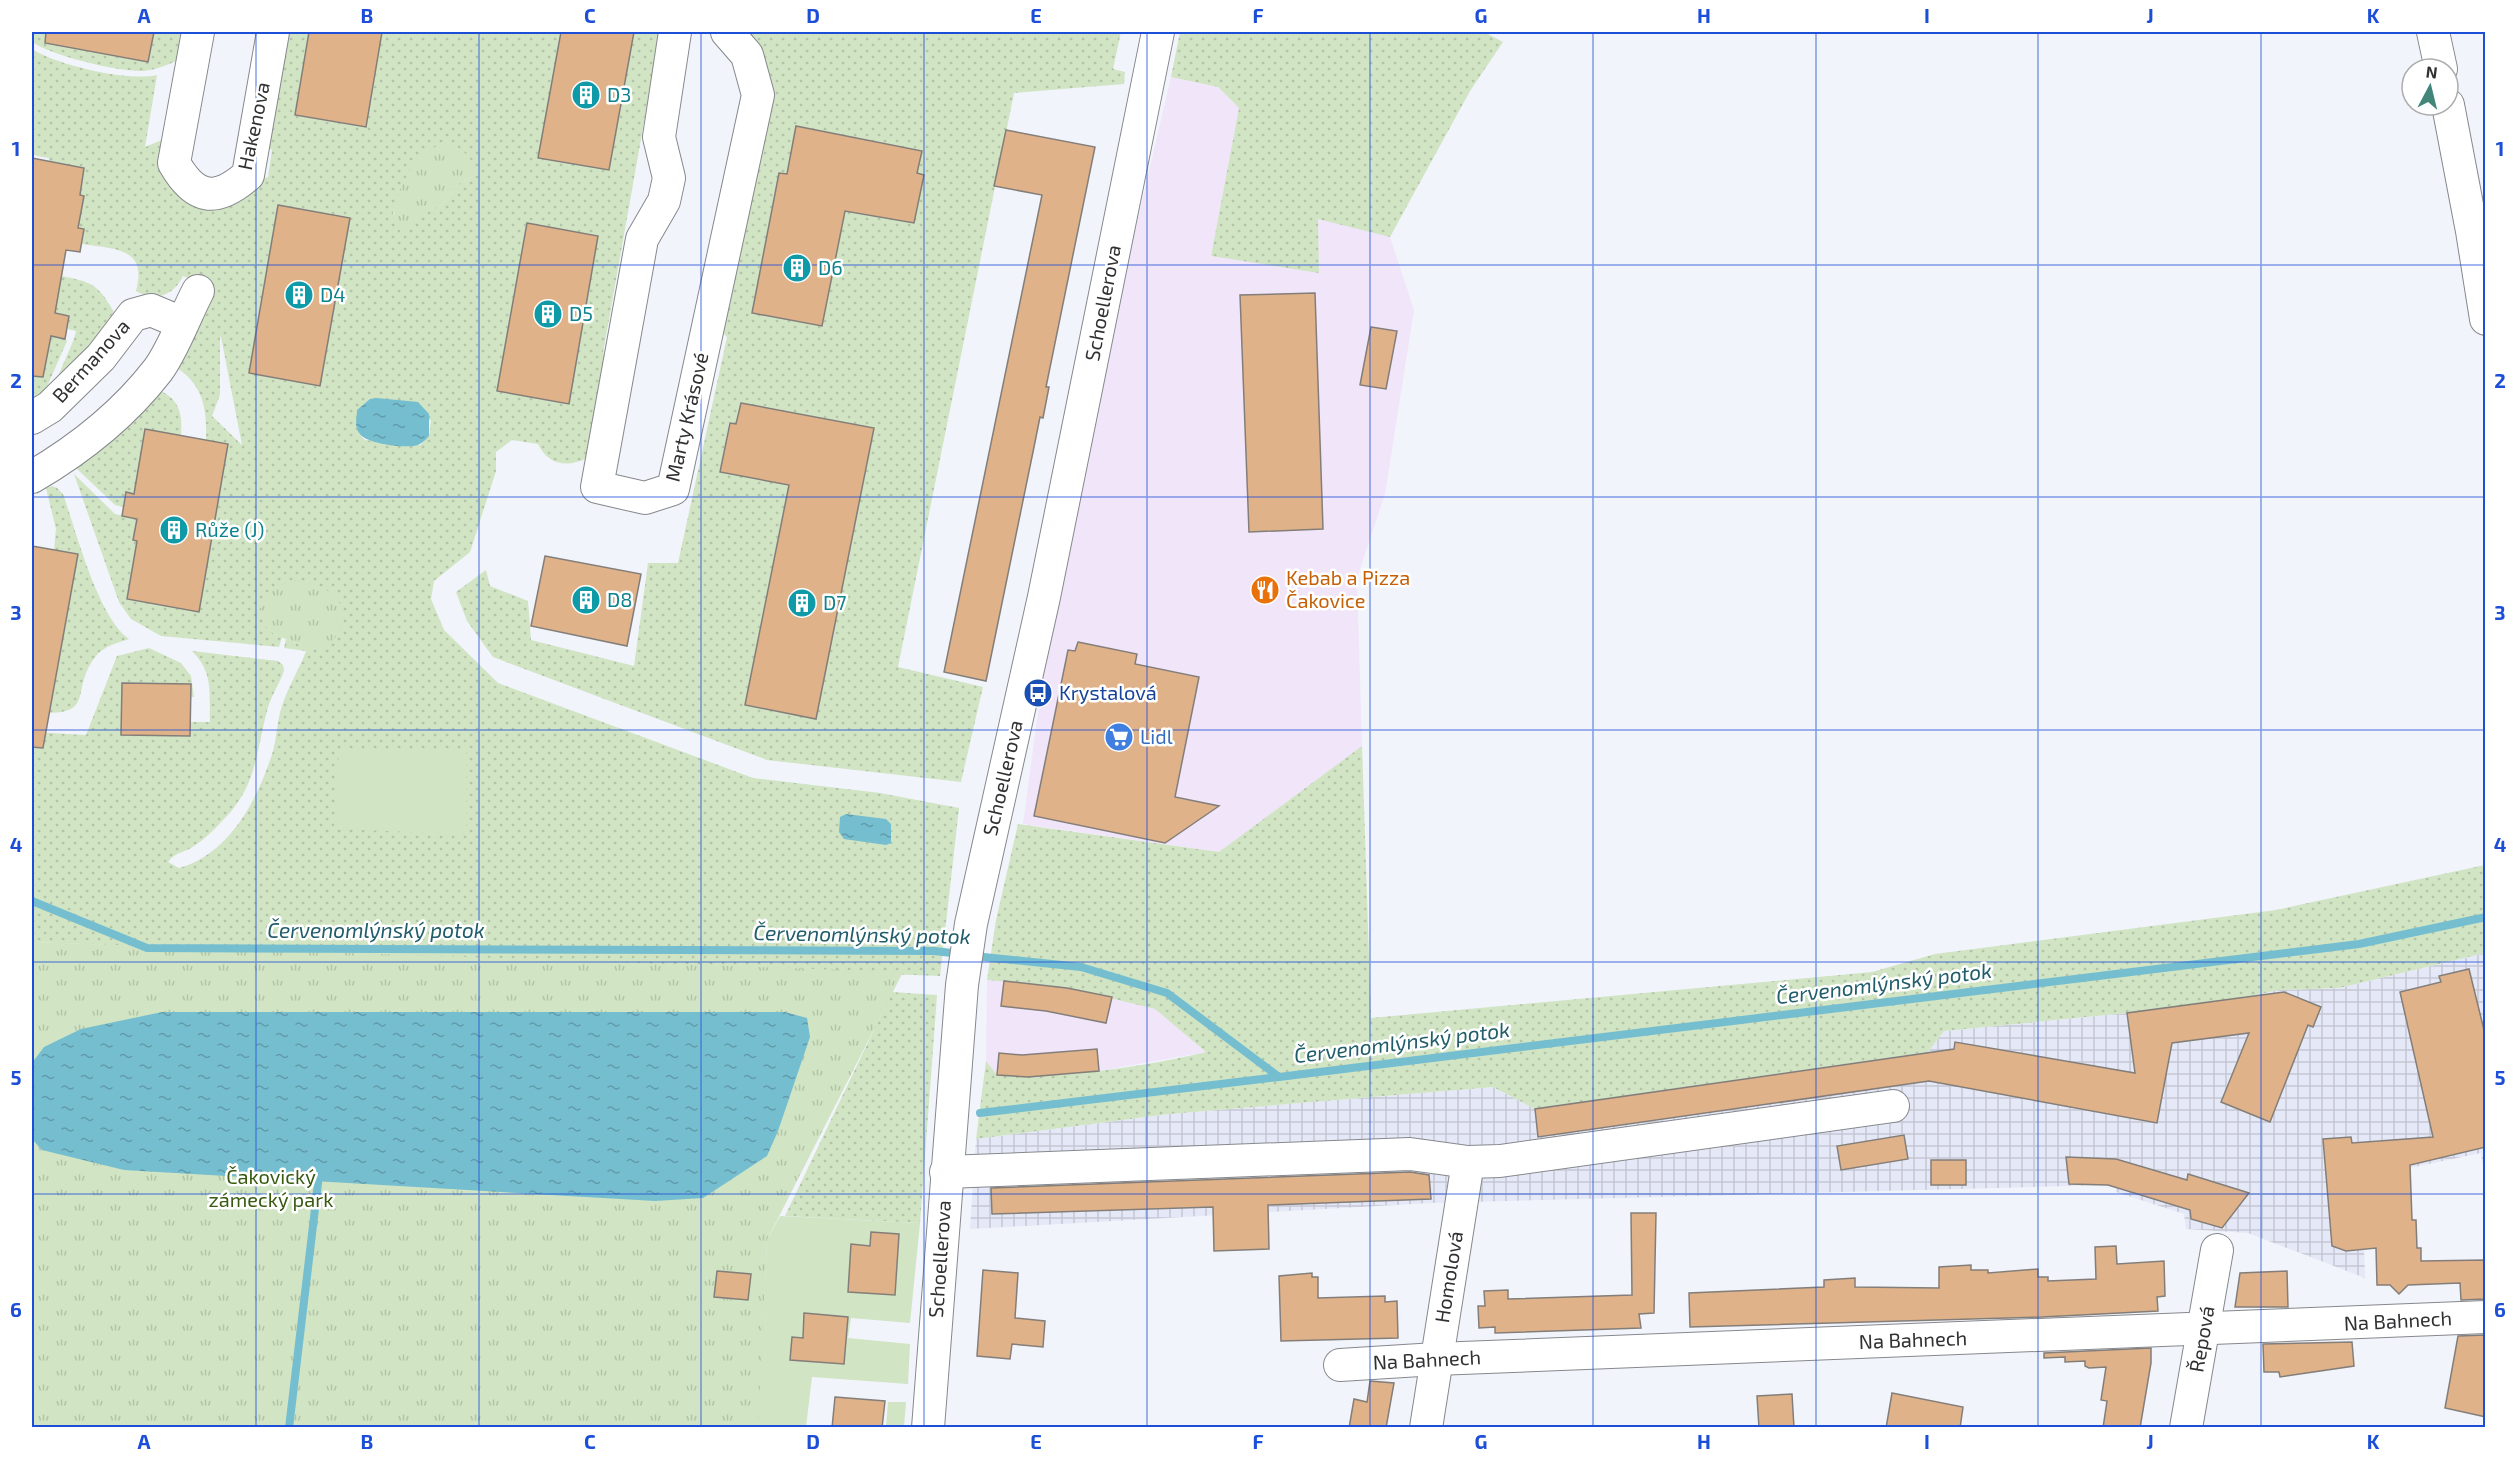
<svg xmlns="http://www.w3.org/2000/svg" width="2517" height="1459" font-family="'Exo 2',sans-serif">
<style>
.commercial{fill:#f1e5f9}
.industrial{fill:url(#industrial-grid)}
.grass{fill:url(#grass-dots);fill-rule:evenodd}
.park{fill:url(#park-tufts)}
.garden{fill:#d1e4c3;fill-rule:evenodd}
.water{fill:url(#water-ripples)}
.lines{fill:none;stroke-linecap:round;stroke-linejoin:round}
.stream{stroke:#75bed0;stroke-width:8}
.building{fill:#e0b289;stroke:#837e7a;stroke-width:1.5}
.minor-casing{stroke:#86888d;stroke-width:34}
.minor{stroke:#fff;stroke-width:32}
.grid{fill:none;stroke:#1d4ed8;stroke-width:1.5;stroke-opacity:0.55}
.labels{text-anchor:middle;stroke-width:5;stroke-linejoin:round;paint-order:stroke}
.culture-label{font-size:20px;fill:#0d838f;stroke:#fff;text-anchor:start}
.street-label{font-size:20px;fill:#313134;stroke:#fff}
.food-label{font-size:20px;fill:#c56008;stroke:#fff;text-anchor:start}
.transit-label{font-size:20px;fill:#164399;stroke:#fff;text-anchor:start}
.shop-label{font-size:20px;fill:#366cbe;stroke:#fff;text-anchor:start}
.park-label{font-size:20px;fill:#385a10;stroke:#fff}
.water-label{font-size:21px;font-style:italic;fill:#215d6a;stroke:#fff}
.neatline{fill:none;stroke:#1d4ed8;stroke-width:2}
.grid-label{font-size:20px;text-anchor:middle;font-weight:bold;fill:#1d4ed8}
</style>
<defs>
<pattern id="industrial-grid" width="8" height="8" patternUnits="userSpaceOnUse" patternTransform="scale(1.5)"><rect width="8" height="8" fill="#e5e9f7"/><path d="M0 4h8M4 0v8" fill="none" stroke="#c5c8d4"/></pattern>
<pattern id="grass-dots" width="8" height="8" patternUnits="userSpaceOnUse" patternTransform="scale(1.5)"><rect width="8" height="8" fill="#d1e4c3"/><path d="M2 2h.1M6 6h.1" fill="none" stroke="#b4c4a8" stroke-width="1.8" stroke-linecap="round"/></pattern>
<pattern id="park-tufts" width="24" height="20" patternUnits="userSpaceOnUse" patternTransform="scale(1.5)"><rect width="24" height="20" fill="#d1e4c3"/><path d="M3 7l-1-3M5 7V3M7 7l1-3M15 17l-1-3M17 17v-4M19 17l1-3" fill="none" stroke="#b4c4a8"/></pattern>
<pattern id="water-ripples" width="26" height="14" patternUnits="userSpaceOnUse" patternTransform="scale(1.5)"><rect width="26" height="14" fill="#75bed0"/><path d="M2 4q2-2 4 0t4 0M15 11q2-2 4 0t4 0" fill="none" stroke="#619baa"/></pattern>
</defs>
<rect width="100%" height="100%" fill="#f1f4fa"/>
<g class="commercial">
<path d="M 1171,77 L 1218,87 L 1239,108 L 1211,256 L 1319,272 L 1317,218 L 1374,231 L 1390,237 L 1414,310 L 1385,494 L 1357,578 L 1362,746 L 1219,852 L 1023,824 L 1050,623 L 1132,244 Z"/>
<path d="M 987,980 L 1065,987 L 1155,1009 L 1206,1052 L 1099,1071 L 1028,1077 L 997,1075 L 986,1061 Z"/>
</g>
<path class="industrial" d="M 2485,953 L 2485,1183 L 2481,1153 L 2362,1178 L 2365,1278 L 2248,1233 L 2186,1229 L 2184,1214 L 2116,1192 L 2116,1188 L 2108,1185 L 1432,1203 L 970,1229 L 976,1139 L 1169,1114 L 1493,1087 L 1535,1109 L 1928,1052 L 1944,1031 L 2127,1013 L 2251,996 L 2278,990 L 2339,988 Z"/>
<g class="grass">
<path d="M 35,32 L 80,32 L 77,49 L 148,61 L 154,32 L 188,32 L 184,58 C 171,63 157,70 144,71 C 118,72 53,56 32,42 L 32,36 Z"/>
<path d="M 279,32 L 309,32 L 295,114 L 365,127 L 382,32 L 561,32 L 538,157 L 609,170 L 634,32 L 660,32 L 603,353 L 607,359 L 587,458 C 567,468 548,465 538,444 L 512,440 L 496,452 L 496,471 L 470,552 L 434,581 L 431,599 L 444,630 L 498,683 L 753,778 L 880,793 L 959,808 L 940,976 L 32,942 L 32,732 L 86,735 L 117,656 L 149,648 L 181,663 L 191,676 L 194,697 L 191,697 L 191,685 L 122,735 L 190,736 L 191,722 L 210,722 C 209,693 214,673 192,651 L 278,661 L 283,665 L 284,671 C 280,682 273,693 269,704 C 256,747 259,783 225,818 C 215,829 204,840 191,848 C 182,853 174,853 168,862 L 179,868 C 230,854 258,799 273,751 C 277,737 277,720 282,706 C 288,687 299,670 306,651 L 284,648 L 286,639 L 302,645 L 335,639 C 346,617 344,600 322,588 L 273,634 L 282,637 L 279,647 L 161,636 L 131,619 L 119,602 L 74,474 L 115,514 L 137,519 L 133,540 L 137,541 L 127,599 L 199,612 L 228,444 L 206,440 C 207,410 204,386 177,368 L 205,313 L 207,285 L 183,276 C 174,295 155,303 136,291 C 148,247 114,249 82,244 L 84,230 L 78,229 L 84,196 L 80,195 L 84,168 L 49,162 L 49,158 L 32,155 L 32,49 C 56,65 129,82 157,75 L 145,147 L 169,137 L 175,183 L 253,181 L 268,177 L 272,150 L 268,147 ZM 443,143 L 474,176 L 458,184 L 442,205 L 422,212 L 414,220 L 393,214 C 404,181 411,160 443,143 ZM 279,205 L 320,385 L 249,373 ZM 527,223 L 598,236 L 568,404 L 497,391 ZM 220,337 L 221,337 L 242,445 L 212,416 L 220,395 ZM 431,420 L 429,436 L 420,445 L 365,440 L 359,434 L 356,426 Z"/>
<path d="M 735,32 L 1121,32 L 1113,69 L 1125,72 L 1124,84 L 1014,93 L 898,667 L 983,687 L 961,782 L 767,760 L 493,657 L 467,621 L 456,592 L 486,570 L 490,586 L 528,601 L 531,640 L 634,666 L 648,563 L 678,563 L 727,337 L 722,332 L 761,92 ZM 797,127 L 922,152 L 917,173 L 924,175 L 914,223 L 845,211 L 822,326 L 752,312 L 779,173 L 787,174 ZM 741,403 L 874,429 L 816,719 L 745,705 L 789,485 L 720,471 L 729,423 L 736,424 Z"/>
<path d="M 1180,32 L 1484,32 L 1503,42 L 1470,91 L 1390,237 L 1318,219 L 1319,273 L 1211,256 L 1239,108 L 1218,87 L 1171,77 Z"/>
<path d="M 61,276 C 92,282 98,284 114,312 L 86,350 L 56,381 L 74,339 L 76,331 L 68,329 L 69,316 L 55,313 Z"/>
<path d="M 51,336 L 65,338 L 67,341 L 46,389 L 33,398 L 32,397 L 32,366 L 45,368 Z"/>
<path d="M 158,390 C 179,398 183,414 181,436 L 134,494 L 125,494 L 123,507 L 115,505 L 76,468 L 112,439 Z"/>
<path d="M 52,486 L 57,488 L 63,494 C 76,531 98,618 129,639 C 117,643 104,646 96,656 C 68,691 100,718 32,712 L 32,708 L 50,711 L 78,555 L 54,550 L 56,529 L 46,488 Z"/>
<path d="M 1362,746 L 1371,1018 L 1872,972 L 1935,954 L 2276,910 L 2485,865 L 2485,953 L 2339,988 L 2278,990 L 2251,996 L 2127,1013 L 1944,1031 L 1928,1052 L 1548,1107 L 1535,1109 L 1493,1087 L 1169,1114 L 976,1139 L 986,1061 L 997,1075 C 1061,1079 1143,1067 1206,1052 L 1155,1009 L 1065,987 L 987,980 L 996,920 L 1018,824 L 1219,852 Z"/>
<path d="M 892,992 L 937,995 L 920,1223 L 785,1216 Z"/>
</g>
<g class="park">
<path d="M 443,143 C 460,145 468,154 476,168 L 474,176 L 458,184 L 442,205 L 422,213 L 408,230 L 401,232 C 383,213 405,175 419,159 C 426,151 435,147 443,143 Z"/>
<path d="M 297,580 C 310,583 325,587 335,596 C 348,609 342,642 323,647 C 315,649 304,646 296,643 C 287,639 273,636 267,628 C 249,606 275,583 297,580 Z"/>
<path d="M 32,942 L 903,972 L 767,1240 L 759,1427 L 32,1428 Z"/>
</g>
<g class="garden">
<path d="M 339,751 L 466,751 L 466,834 L 334,829 Z"/>
<path d="M 780,1216 L 920,1223 L 910,1323 L 851,1318 L 848,1338 L 910,1344 L 908,1384 L 812,1377 L 806,1427 L 758,1428 L 767,1240 ZM 871,1232 L 899,1234 L 895,1295 L 848,1292 L 870,1246 ZM 805,1313 L 847,1317 L 844,1364 L 790,1360 L 792,1338 L 803,1338 Z"/>
<path d="M 888,1402 L 906,1402 L 904,1427 L 886,1427 Z"/>
</g>
<g class="water">
<path d="M 377,398 L 418,402 L 429,414 L 429,436 C 426,440 422,443 418,445 C 407,449 365,444 359,433 C 354,427 357,417 357,410 L 370,399 Z"/>
<path d="M 846,814 L 886,819 L 891,824 L 891,843 L 886,845 L 844,839 L 839,832 L 840,817 Z"/>
<path d="M 162,1012 L 785,1012 L 807,1018 L 810,1037 L 778,1131 L 767,1156 L 703,1198 L 655,1201 L 124,1170 L 42,1150 L 32,1139 L 32,1063 L 44,1047 L 81,1029 Z"/>
</g>
<g class="lines">
<g class="stream">
<path d="M 32,901 L 147,948 L 934,951 L 961,954"/>
<path d="M 974,956 L 1081,967 L 1167,993 L 1279,1077 L 2359,944 L 2486,917"/>
<path d="M 980,1113 L 1279,1077"/>
<path d="M 289,1428 L 319,1175 L 322,1173"/>
</g>
</g>
<g class="building">
<path d="M 46,32 L 154,32 L 148,62 L 45,43 Z"/>
<path d="M 309,32 L 382,32 L 366,127 L 295,115 Z"/>
<path d="M 561,32 L 634,32 L 609,170 L 538,158 Z"/>
<path d="M 796,126 L 922,151 L 917,173 L 924,175 L 914,223 L 845,211 L 822,326 L 752,313 L 779,173 L 787,174 Z"/>
<path d="M 1006,130 L 1095,147 L 1046,387 L 1049,387 L 1043,418 L 1040,417 L 1034,447 L 986,681 L 944,672 L 1042,195 L 994,186 Z"/>
<path d="M 32,158 L 84,168 L 80,195 L 84,196 L 78,228 L 84,229 L 80,252 L 66,250 L 55,313 L 69,316 L 65,339 L 51,336 L 43,377 L 32,376 Z"/>
<path d="M 278,205 L 350,218 L 320,386 L 249,373 Z"/>
<path d="M 527,223 L 598,236 L 569,404 L 497,391 Z"/>
<path d="M 1315,293 L 1323,529 L 1249,532 L 1240,295 Z"/>
<path d="M 1371,327 L 1397,331 L 1386,389 L 1360,385 Z"/>
<path d="M 741,403 L 874,428 L 816,719 L 745,705 L 789,485 L 720,472 L 730,423 L 736,424 Z"/>
<path d="M 145,429 L 228,444 L 199,612 L 127,599 L 137,541 L 133,540 L 137,519 L 122,516 L 126,492 L 134,494 Z"/>
<path d="M 32,546 L 78,554 L 43,748 L 32,747 Z"/>
<path d="M 545,556 L 641,574 L 627,646 L 531,626 Z"/>
<path d="M 1078,642 L 1137,654 L 1135,664 L 1199,677 L 1175,797 L 1219,806 L 1165,843 L 1034,816 L 1068,650 L 1075,651 Z"/>
<path d="M 122,683 L 191,684 L 190,736 L 121,735 Z"/>
<path d="M 2469,969 L 2486,1038 L 2486,1147 L 2410,1165 L 2412,1220 L 2416,1220 L 2417,1248 L 2421,1248 L 2421,1261 L 2485,1260 L 2486,1299 L 2461,1300 L 2460,1283 L 2408,1285 L 2399,1294 L 2390,1285 L 2377,1285 L 2376,1248 L 2346,1251 L 2332,1246 L 2323,1139 L 2351,1137 L 2352,1143 L 2433,1137 L 2400,992 L 2441,982 L 2439,976 Z"/>
<path d="M 1004,981 L 1067,988 L 1112,997 L 1106,1023 L 1046,1011 L 1001,1006 Z"/>
<path d="M 2284,992 L 2321,1007 L 2313,1027 L 2308,1025 L 2270,1122 L 2221,1102 L 2249,1033 L 2172,1043 L 2157,1123 L 1929,1081 L 1538,1137 L 1535,1109 L 1954,1049 L 1955,1042 L 2135,1073 L 2127,1013 Z"/>
<path d="M 1097,1049 L 1099,1071 L 1028,1077 L 997,1075 L 999,1053 L 1022,1055 Z"/>
<path d="M 1904,1135 L 1908,1159 L 1841,1170 L 1837,1146 Z"/>
<path d="M 2066,1157 L 2116,1159 L 2187,1180 L 2188,1174 L 2249,1193 L 2222,1228 L 2191,1219 L 2190,1210 L 2108,1185 L 2069,1184 Z"/>
<rect x="1931" y="1160" width="35" height="25"/>
<path d="M 1410,1172 L 1429,1175 L 1431,1199 L 1268,1205 L 1269,1249 L 1214,1251 L 1213,1207 L 992,1214 L 991,1188 Z"/>
<path d="M 1631,1213 L 1656,1213 L 1654,1313 L 1639,1314 L 1641,1328 L 1495,1333 L 1495,1327 L 1479,1328 L 1478,1306 L 1485,1306 L 1484,1291 L 1508,1290 L 1508,1299 L 1632,1295 Z"/>
<path d="M 871,1232 L 899,1234 L 895,1295 L 848,1292 L 851,1244 L 870,1246 Z"/>
<path d="M 2116,1246 L 2117,1264 L 2164,1261 L 2165,1296 L 2157,1297 L 2158,1311 L 2042,1317 L 1690,1327 L 1689,1293 L 1824,1287 L 1824,1280 L 1855,1278 L 1855,1287 L 1939,1288 L 1939,1267 L 1971,1265 L 1971,1270 L 1988,1270 L 1988,1273 L 2038,1269 L 2038,1277 L 2048,1277 L 2048,1281 L 2096,1279 L 2095,1247 Z"/>
<path d="M 983,1270 L 1018,1273 L 1015,1318 L 1045,1321 L 1043,1347 L 1012,1344 L 1010,1359 L 977,1356 Z"/>
<path d="M 717,1271 L 751,1274 L 748,1300 L 714,1297 Z"/>
<path d="M 2287,1271 L 2288,1307 L 2235,1307 L 2240,1273 Z"/>
<path d="M 1312,1273 L 1312,1277 L 1318,1277 L 1318,1298 L 1385,1296 L 1385,1302 L 1397,1301 L 1398,1338 L 1281,1341 L 1279,1276 Z"/>
<path d="M 804,1313 L 848,1317 L 844,1364 L 790,1360 L 792,1337 L 803,1338 Z"/>
<path d="M 2486,1335 L 2486,1417 L 2445,1408 L 2458,1336 Z"/>
<path d="M 2352,1342 L 2354,1366 L 2280,1377 L 2279,1372 L 2264,1372 L 2263,1344 Z"/>
<path d="M 2151,1348 L 2151,1363 L 2140,1428 L 2103,1428 L 2107,1401 L 2101,1400 L 2106,1367 L 2089,1368 L 2085,1366 L 2085,1361 L 2065,1362 L 2065,1357 L 2044,1358 L 2044,1353 Z"/>
<path d="M 1370,1381 L 1394,1383 L 1386,1428 L 1349,1428 L 1354,1399 L 1367,1402 Z"/>
<path d="M 1892,1393 L 1963,1407 L 1960,1428 L 1886,1428 Z"/>
<path d="M 1792,1394 L 1794,1428 L 1759,1428 L 1757,1396 Z"/>
<path d="M 835,1397 L 885,1401 L 882,1428 L 832,1428 Z"/>
</g>
<g class="lines">
<g class="minor-casing">
<g id="minor">
<path d="M 198,32 L 174,163 C 195,200 216,203 248,175 L 273,32"/>
<path d="M 675,32 L 659,137 L 669,178 L 664,201 L 642,239 L 597,487 L 645,498 L 673,489 L 758,95 L 747,55 L 727,32"/>
<path d="M 2433,32 L 2441,69"/>
<path d="M 2448,105 L 2472,231 L 2486,319"/>
<path d="M 32,418 L 50,407 L 101,357 L 133,315 L 151,310 L 182,323"/>
<path d="M 32,477 C 80,449 124,414 158,370 C 173,350 186,314 198,291"/>
<path d="M 946,1172 L 1410,1154 L 1468,1162 L 1500,1161 L 1893,1106"/>
<path d="M 1340,1365 L 1436,1359 L 2486,1317"/>
<path d="M 928,1428 L 962,985 L 971,924 L 1044,597 L 1158,32"/>
<path d="M 1426,1428 L 1468,1162"/>
<path d="M 2186,1428 L 2217,1250"/>
</g>
</g>
<use href="#minor" class="minor"/>
</g>
<path class="grid" d="M 256,32 L 256,1428M 479,32 L 479,1428M 701,32 L 701,1428M 924,32 L 924,1428M 1147,32 L 1147,1428M 1370,32 L 1370,1428M 1593,32 L 1593,1428M 1816,32 L 1816,1428M 2038,32 L 2038,1428M 2261,32 L 2261,1428M 32,265 L 2486,265M 32,497 L 2486,497M 32,730 L 2486,730M 32,962 L 2486,962M 32,1194 L 2486,1194"/>
<defs>
<g id="building-disc" transform="scale(1.5)"><circle r="9.5" fill="#0f9aa8" stroke="#fff"/><path d="M-4-6H4V6H1V3H-1V6H-4ZM-2.5-4.3h1.7v1.8h-1.7ZM.8-4.3h1.7v1.8H.8ZM-2.5-1h1.7V.8h-1.7ZM.8-1h1.7V.8H.8Z" fill="#fff"/></g>
<g id="restaurant-disc" transform="scale(1.5)"><circle r="9.5" fill="#e8710a" stroke="#fff"/><path d="M-5-6h1v4h1v-4h1v4h1v-4h1v5L-1.5 .5V6h-2V.5L-5-1ZM5-6V6H3V1.5H1.5Q1.5-4 5-6Z" fill="#fff"/></g>
<g id="bus-disc" transform="scale(1.5)"><circle r="9.5" fill="#1a4fb4" stroke="#fff"/><path d="M-5-6H5V4H4V6H2V4H-2V6H-4V4H-5ZM-3.5-4V0h7V-4ZM-3.5 1.2v1.5H-2V1.2ZM2 1.2v1.5H3.5V1.2Z" fill="#fff"/></g>
<g id="supermarket-disc" transform="scale(1.5)"><circle r="9.5" fill="#3f7fe0" stroke="#fff"/><path d="M-6-5.5h2.5l.6 2H6L4.5 2H-2.5L-4.4-4H-6ZM-1.5 3.2a1.3 1.3 0 1 0 .1 0ZM3 3.2a1.3 1.3 0 1 0 .1 0Z" fill="#fff"/></g>
</defs>
<g fill-rule="evenodd">
<use href="#building-disc" x="586" y="95"/>
<use href="#building-disc" x="797" y="268"/>
<use href="#building-disc" x="299" y="295"/>
<use href="#building-disc" x="548" y="314"/>
<use href="#building-disc" x="174" y="530"/>
<use href="#restaurant-disc" x="1265" y="590"/>
<use href="#building-disc" x="586" y="600"/>
<use href="#building-disc" x="802" y="603"/>
<use href="#bus-disc" x="1038" y="693"/>
<use href="#supermarket-disc" x="1119" y="737"/>
</g>
<g class="labels">
<g class="culture-label">
<text x="607" y="102">D3</text>
<text x="818" y="275">D6</text>
<text x="320" y="302">D4</text>
<text x="569" y="321">D5</text>
<text x="195" y="537">Růže (J)</text>
<text x="607" y="607">D8</text>
<text x="823" y="610">D7</text>
</g>
<g class="street-label">
<text transform="translate(254 126) rotate(-78)" y="7">Hakenova</text>
<text transform="translate(1103 303) rotate(-79)" y="7">Schoellerova</text>
<text transform="translate(91 361) rotate(-48)" y="7">Bermanova</text>
<text transform="translate(687 417) rotate(-77)" y="7">Marty Krásové</text>
<text transform="translate(1003 778) rotate(-77)" y="7">Schoellerova</text>
<text transform="translate(940 1259) rotate(-86)" y="7">Schoellerova</text>
<text transform="translate(1449 1277) rotate(-81)" y="7">Homolová</text>
<text transform="translate(2398 1321) rotate(-3)" y="7">Na Bahnech</text>
<text transform="translate(2202 1339) rotate(-80)" y="7">Řepová</text>
<text transform="translate(1913 1340) rotate(-2)" y="7">Na Bahnech</text>
<text transform="translate(1427 1360) rotate(-3)" y="7">Na Bahnech</text>
</g>
<g class="food-label">
<text x="1286" y="585">Kebab a Pizza<tspan x="1286" dy="23">Čakovice</tspan></text>
</g>
<g class="transit-label">
<text x="1059" y="700">Krystalová</text>
</g>
<g class="shop-label">
<text x="1140" y="744">Lidl</text>
</g>
<g class="park-label">
<text x="271" y="1184">Čakovický<tspan x="271" dy="23">zámecký park</tspan></text>
</g>
<g class="water-label">
<text x="376" y="938">Červenomlýnský potok</text>
<text transform="translate(862 935) rotate(1)" y="7">Červenomlýnský potok</text>
<text transform="translate(1884 984) rotate(-7)" y="7">Červenomlýnský potok</text>
<text transform="translate(1402 1043) rotate(-7)" y="7">Červenomlýnský potok</text>
</g>
</g>
<rect width="2517" height="1459" fill="none" stroke="#ffffff" stroke-width="66"/>
<g transform="translate(2430 87) rotate(7)"><circle r="28" fill="#ffffff" stroke="#adadae" stroke-width="1.5"/>
<path d="M0-4.5L10 22L0 15L-10 22Z" fill="#42867a"/>
<text y="-9" font-size="16" font-weight="bold" text-anchor="middle" fill="#313134">N</text>
</g>
<rect x="33" y="33" width="2451" height="1393" class="neatline"/>
<g class="grid-label">
<text x="144" y="23">A</text>
<text x="367" y="23">B</text>
<text x="590" y="23">C</text>
<text x="813" y="23">D</text>
<text x="1036" y="23">E</text>
<text x="1258" y="23">F</text>
<text x="1481" y="23">G</text>
<text x="1704" y="23">H</text>
<text x="1927" y="23">I</text>
<text x="2150" y="23">J</text>
<text x="2373" y="23">K</text>
<text x="16" y="156">1</text>
<text x="2500" y="156">1</text>
<text x="16" y="388">2</text>
<text x="2500" y="388">2</text>
<text x="16" y="620">3</text>
<text x="2500" y="620">3</text>
<text x="16" y="852">4</text>
<text x="2500" y="852">4</text>
<text x="16" y="1085">5</text>
<text x="2500" y="1085">5</text>
<text x="16" y="1317">6</text>
<text x="2500" y="1317">6</text>
<text x="144" y="1449">A</text>
<text x="367" y="1449">B</text>
<text x="590" y="1449">C</text>
<text x="813" y="1449">D</text>
<text x="1036" y="1449">E</text>
<text x="1258" y="1449">F</text>
<text x="1481" y="1449">G</text>
<text x="1704" y="1449">H</text>
<text x="1927" y="1449">I</text>
<text x="2150" y="1449">J</text>
<text x="2373" y="1449">K</text>
</g>
</svg>
